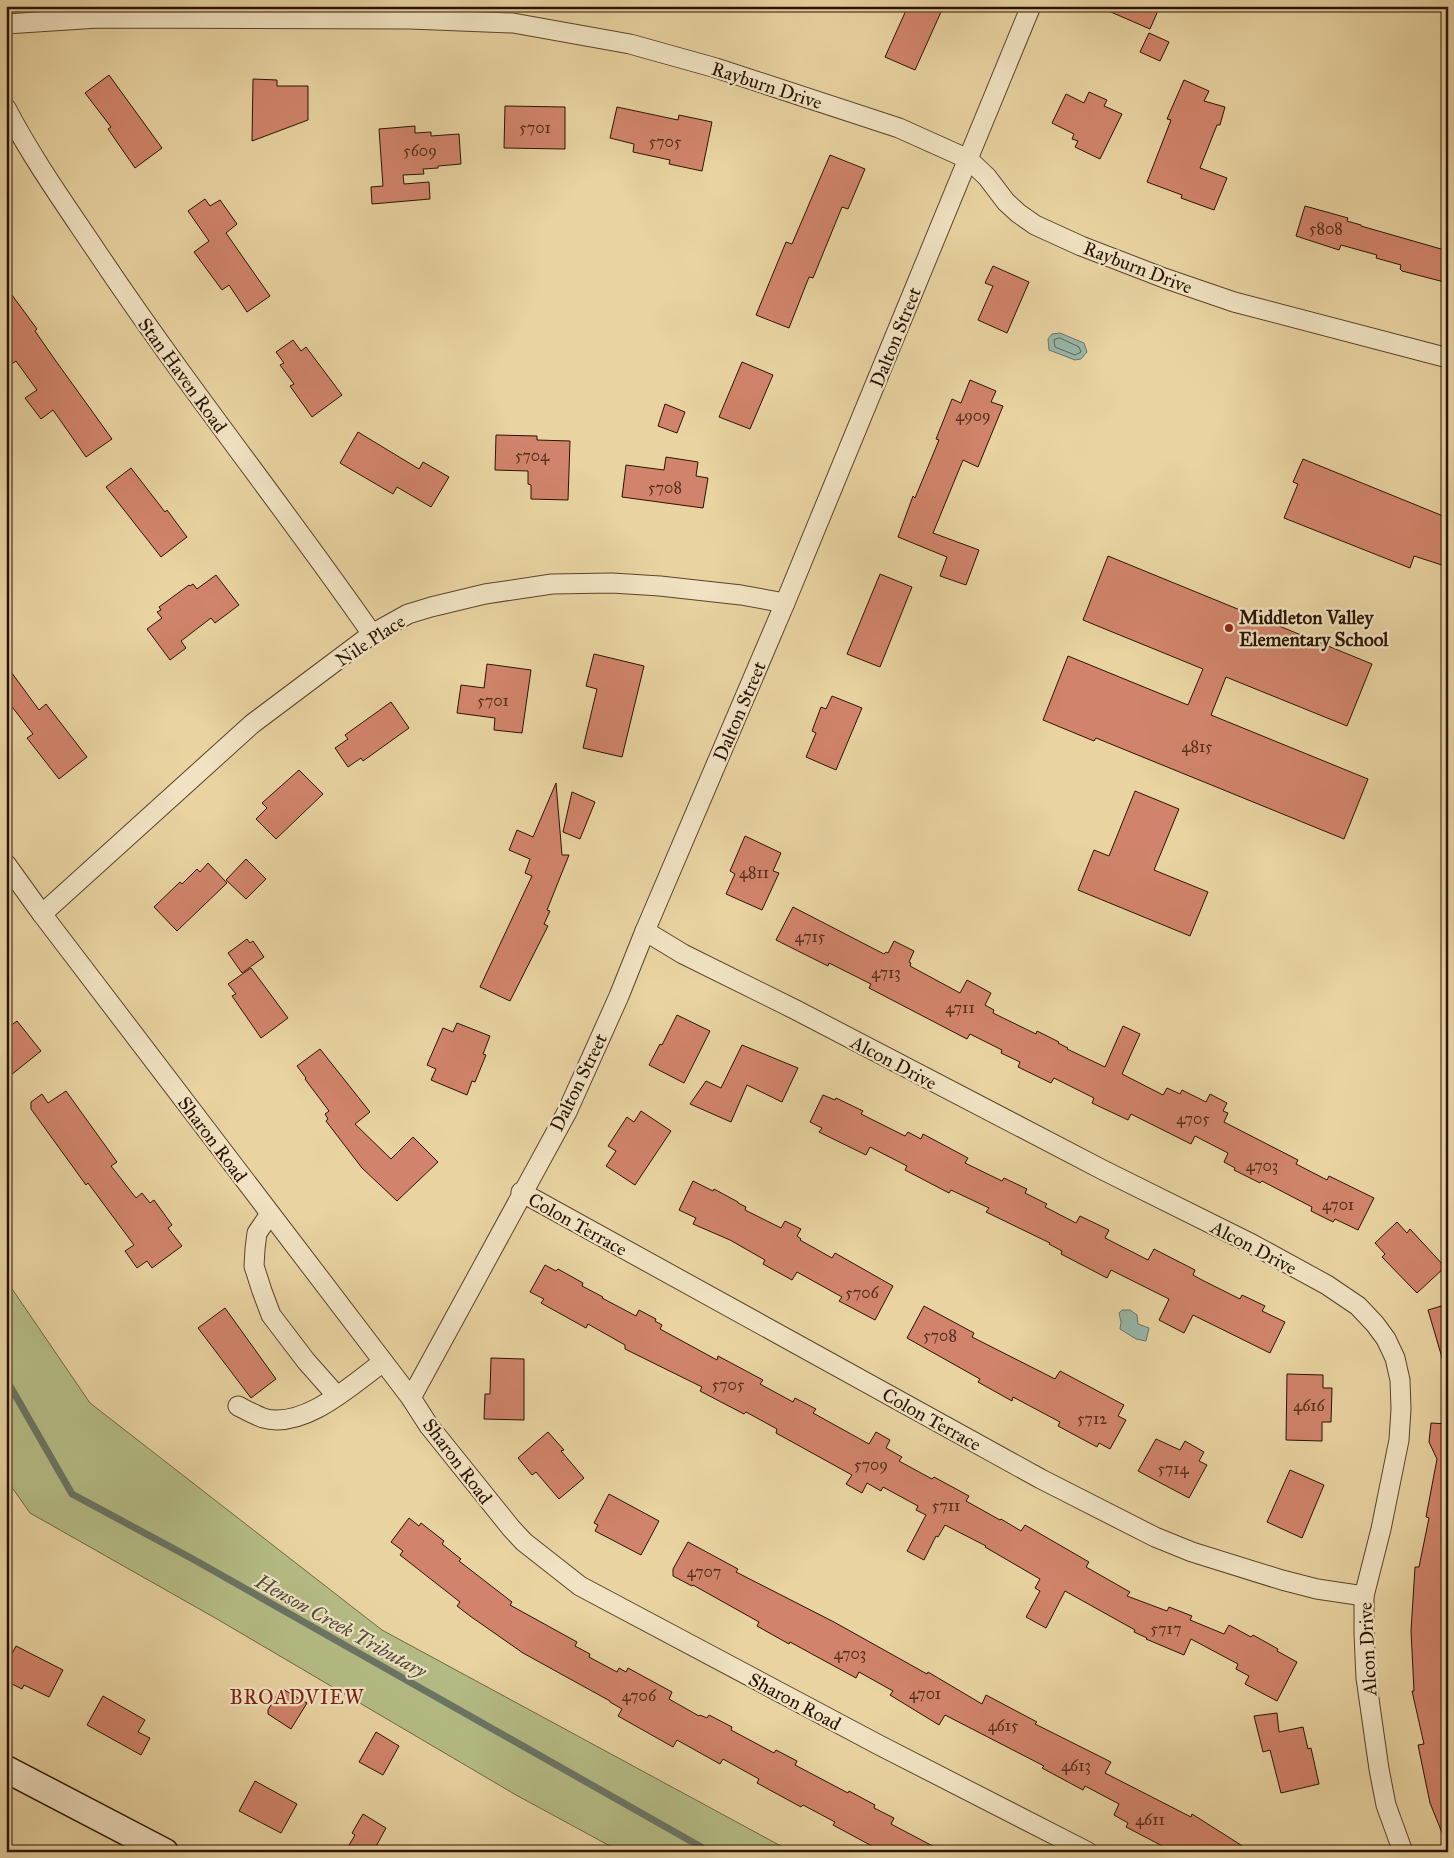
<svg xmlns="http://www.w3.org/2000/svg" width="1454" height="1858" font-family="'IM FELL Great Primer',serif">
<style>
.green{fill:#b5bc85;stroke:#706842}
.water{fill:#97b7a9;stroke:#6b7565}
.lines{fill:none;stroke-linecap:round;stroke-linejoin:round}
.shore{stroke:#606554;stroke-width:1}
.stream{stroke:#6b7565;stroke-width:7}
.building{fill:#d1846b;stroke:#2a1300}
.street-casing{stroke:#5a4328;stroke-width:21}
.secondary-casing{stroke:#2a1300;stroke-width:29}
.street{stroke:#f0e2c2;stroke-width:19}
.secondary{stroke:#f0e2c2;stroke-width:26}
.poi-dot{fill:#8f2418;stroke:#f0e2c2;stroke-width:2}
.labels{text-anchor:middle;stroke-width:4.5;stroke-linejoin:round;paint-order:stroke}
.number-label{font-size:16px;fill:#542f1b}
.street-label{font-size:19px;fill:#2a1300;stroke:#f0e2c2}
.poi-label{font-size:19px;font-weight:bold;fill:#2a1300;stroke:#f0e2c2;text-anchor:start}
.water-label{font-size:20px;font-style:italic;fill:#504c3b;stroke:#f0e2c2}
.neighbourhood-label{font-size:20px;letter-spacing:1px;fill:#7a1f14;stroke:#f0e2c2}
</style>
<rect width="100%" height="100%" fill="#e8d3a1"/>
<filter id="stains"><feTurbulence type="fractalNoise" baseFrequency=".004" numOctaves="4"/><feColorMatrix values="0 0 0 0 .2 0 0 0 0 .09 0 0 0 0 .02 0 0 0 .5 -.17"/></filter>
<radialGradient id="worn" r=".72"><stop offset=".6" stop-color="#630" stop-opacity="0"/><stop offset="1" stop-color="#630" stop-opacity=".3"/></radialGradient>
<path class="green" d="M 6,1280 L 90,1403 L 382,1630 L 792,1852 L 621,1852 L 516,1795 L 217,1619 L 30,1513 L 6,1479 Z"/>
<g class="water">
<path d="M 1060,333 L 1084,343 L 1087,352 L 1081,359 L 1075,360 L 1049,350 L 1048,339 L 1052,334 Z"/>
<path d="M 1122,1310 L 1130,1310 L 1137,1315 L 1138,1324 L 1149,1328 L 1146,1341 L 1136,1339 L 1120,1329 L 1121,1322 L 1119,1313 Z"/>
</g>
<g class="lines">
<path class="shore" d="M 1060,338 L 1079,347 L 1081,352 L 1075,355 L 1055,347 L 1054,340 Z"/>
<path class="stream" d="M 6,1379 L 72,1494 L 191,1558 L 710,1852"/>
</g>
<g class="building">
<path d="M 908,6 L 928,6 L 941,12 L 915,70 L 885,57 Z"/>
<path d="M 1097,6 L 1160,6 L 1150,29 Z"/>
<path d="M 1149,33 L 1169,42 L 1160,61 L 1140,52 Z"/>
<path d="M 109,75 L 162,148 L 135,168 L 108,129 L 111,127 L 85,93 Z"/>
<path d="M 253,79 L 277,80 L 277,86 L 308,86 L 308,120 L 252,141 Z"/>
<path d="M 1184,80 L 1209,91 L 1204,101 L 1225,107 L 1220,125 L 1217,125 L 1200,168 L 1227,178 L 1214,210 L 1181,198 L 1182,195 L 1147,182 L 1171,120 L 1167,119 Z"/>
<path d="M 1089,92 L 1107,100 L 1104,106 L 1122,114 L 1100,159 L 1075,147 L 1078,141 L 1072,139 L 1074,134 L 1052,123 L 1066,94 L 1084,103 Z"/>
<path d="M 505,106 L 565,107 L 565,149 L 504,148 Z"/>
<path d="M 617,107 L 678,120 L 679,115 L 712,122 L 702,171 L 669,164 L 670,160 L 633,152 L 634,144 L 610,138 Z"/>
<path d="M 415,126 L 415,133 L 431,132 L 431,136 L 459,134 L 461,164 L 438,166 L 438,168 L 423,169 L 424,174 L 403,175 L 404,184 L 429,182 L 430,199 L 372,204 L 371,187 L 383,186 L 379,129 Z"/>
<path d="M 830,155 L 865,169 L 848,209 L 842,207 L 813,278 L 809,277 L 789,328 L 756,315 L 786,242 L 792,244 Z"/>
<path d="M 205,199 L 210,206 L 220,200 L 237,224 L 226,233 L 270,296 L 247,312 L 229,285 L 222,290 L 194,252 L 209,241 L 188,211 Z"/>
<path d="M 1305,206 L 1348,218 L 1347,221 L 1361,225 L 1361,226 L 1448,251 L 1448,283 L 1402,271 L 1400,269 L 1401,265 L 1376,258 L 1377,255 L 1341,245 L 1339,250 L 1296,236 Z"/>
<path d="M 993,266 L 1029,282 L 1007,333 L 978,320 L 993,286 L 985,283 Z"/>
<path d="M 6,287 L 37,329 L 35,331 L 53,357 L 112,439 L 86,457 L 53,410 L 41,419 L 25,398 L 37,390 L 16,361 L 6,368 Z"/>
<path d="M 293,340 L 301,351 L 306,347 L 342,395 L 312,417 L 290,386 L 294,384 L 280,365 L 284,363 L 276,352 Z"/>
<path d="M 742,362 L 773,375 L 750,429 L 719,417 Z"/>
<path d="M 970,380 L 996,391 L 991,402 L 1003,406 L 978,467 L 963,460 L 933,533 L 979,550 L 966,585 L 940,576 L 947,557 L 898,537 L 913,496 L 915,498 L 939,440 L 936,439 L 952,399 L 961,403 Z"/>
<path d="M 665,404 L 685,412 L 677,433 L 658,426 Z"/>
<path d="M 358,432 L 419,469 L 423,462 L 449,477 L 431,507 L 397,487 L 393,494 L 340,463 Z"/>
<path d="M 496,435 L 537,436 L 537,440 L 570,441 L 568,500 L 531,499 L 531,485 L 528,484 L 528,471 L 495,470 Z"/>
<path d="M 666,457 L 698,462 L 696,476 L 708,478 L 703,508 L 622,497 L 626,465 L 664,470 Z"/>
<path d="M 1303,459 L 1448,518 L 1448,567 L 1414,556 L 1410,568 L 1284,518 L 1298,484 L 1293,482 Z"/>
<path d="M 131,468 L 165,512 L 167,510 L 187,537 L 161,557 L 106,487 Z"/>
<path d="M 1108,556 L 1372,664 L 1347,726 L 1226,677 L 1211,715 L 1368,779 L 1344,839 L 1096,738 L 1094,741 L 1043,720 L 1068,656 L 1188,705 L 1203,669 L 1083,620 Z"/>
<path d="M 880,574 L 912,587 L 880,667 L 847,654 Z"/>
<path d="M 216,575 L 239,605 L 215,623 L 211,618 L 181,641 L 186,648 L 170,660 L 147,629 L 162,618 L 157,612 L 161,610 L 159,607 L 189,585 L 190,586 L 193,584 L 197,589 Z"/>
<path d="M 594,654 L 644,666 L 622,757 L 583,748 L 597,689 L 586,686 Z"/>
<path d="M 487,664 L 531,670 L 522,733 L 494,730 L 495,718 L 457,713 L 461,685 L 484,688 Z"/>
<path d="M 6,665 L 39,710 L 46,704 L 87,757 L 59,779 L 27,738 L 33,734 L 6,699 Z"/>
<path d="M 832,696 L 862,708 L 836,770 L 806,757 L 816,733 L 812,731 L 821,707 L 826,709 Z"/>
<path d="M 391,702 L 409,728 L 363,761 L 361,758 L 348,767 L 335,748 L 348,739 L 345,735 Z"/>
<path d="M 299,770 L 323,794 L 276,839 L 256,819 L 267,808 L 262,803 Z"/>
<path d="M 556,783 L 562,855 L 569,855 L 547,910 L 550,911 L 544,924 L 548,926 L 510,1001 L 480,987 L 532,876 L 525,873 L 530,859 L 509,850 L 517,830 L 533,837 Z"/>
<path d="M 1135,791 L 1179,809 L 1154,870 L 1208,892 L 1190,936 L 1078,890 L 1094,850 L 1109,856 Z"/>
<path d="M 572,792 L 595,802 L 580,839 L 563,832 Z"/>
<path d="M 745,836 L 781,853 L 773,871 L 779,873 L 762,910 L 726,894 L 735,874 L 730,871 Z"/>
<path d="M 246,859 L 266,879 L 246,899 L 226,880 Z"/>
<path d="M 208,863 L 227,883 L 177,931 L 154,907 L 180,882 L 182,884 L 197,869 L 200,872 Z"/>
<path d="M 793,907 L 884,954 L 886,952 L 888,953 L 894,941 L 914,951 L 909,962 L 911,963 L 910,966 L 960,993 L 967,980 L 991,993 L 985,1005 L 994,1010 L 993,1013 L 1036,1034 L 1037,1031 L 1059,1042 L 1058,1043 L 1068,1048 L 1067,1049 L 1105,1067 L 1123,1026 L 1140,1034 L 1122,1074 L 1163,1095 L 1167,1088 L 1180,1094 L 1182,1090 L 1206,1102 L 1210,1094 L 1227,1103 L 1223,1111 L 1228,1113 L 1224,1122 L 1298,1160 L 1296,1164 L 1327,1180 L 1329,1176 L 1374,1198 L 1358,1230 L 1335,1219 L 1333,1222 L 1311,1211 L 1312,1207 L 1262,1181 L 1260,1183 L 1234,1170 L 1235,1168 L 1224,1162 L 1228,1153 L 1195,1136 L 1191,1144 L 1131,1114 L 1128,1120 L 1092,1103 L 1094,1098 L 1054,1078 L 1051,1083 L 1018,1067 L 1020,1062 L 1001,1053 L 1002,1050 L 970,1034 L 967,1039 L 869,988 L 871,984 L 829,963 L 828,966 L 776,940 Z"/>
<path d="M 247,939 L 250,943 L 253,941 L 264,957 L 242,973 L 228,953 Z"/>
<path d="M 251,968 L 288,1018 L 261,1038 L 232,996 L 236,994 L 228,984 Z"/>
<path d="M 677,1015 L 710,1031 L 684,1083 L 649,1065 L 660,1044 L 662,1045 Z"/>
<path d="M 17,1021 L 41,1051 L 6,1079 L 6,1029 Z"/>
<path d="M 457,1023 L 490,1036 L 483,1054 L 486,1055 L 475,1082 L 472,1081 L 467,1095 L 431,1080 L 436,1069 L 427,1065 L 443,1028 L 453,1032 Z"/>
<path d="M 742,1045 L 798,1068 L 782,1102 L 747,1085 L 731,1122 L 690,1104 L 706,1081 L 721,1088 Z"/>
<path d="M 320,1049 L 370,1112 L 355,1124 L 391,1159 L 413,1137 L 438,1162 L 397,1201 L 362,1168 L 326,1121 L 328,1119 L 325,1114 L 329,1111 L 305,1079 L 306,1078 L 297,1066 Z"/>
<path d="M 66,1091 L 117,1162 L 111,1166 L 136,1198 L 142,1193 L 150,1203 L 154,1200 L 172,1225 L 168,1228 L 182,1246 L 152,1268 L 147,1261 L 137,1268 L 125,1251 L 134,1245 L 88,1183 L 86,1185 L 31,1109 L 31,1102 L 42,1094 L 48,1103 Z"/>
<path d="M 823,1095 L 835,1100 L 836,1098 L 863,1111 L 861,1114 L 905,1136 L 908,1132 L 921,1139 L 923,1134 L 968,1158 L 965,1163 L 1002,1181 L 1004,1178 L 1027,1189 L 1025,1193 L 1047,1204 L 1045,1207 L 1076,1223 L 1080,1216 L 1109,1230 L 1105,1238 L 1148,1260 L 1154,1249 L 1195,1270 L 1193,1275 L 1202,1280 L 1240,1299 L 1242,1295 L 1265,1306 L 1262,1311 L 1285,1322 L 1270,1353 L 1193,1315 L 1184,1333 L 1159,1320 L 1169,1299 L 1111,1270 L 1107,1278 L 1061,1254 L 1062,1251 L 1049,1244 L 1050,1243 L 986,1212 L 989,1208 L 951,1190 L 949,1193 L 905,1170 L 907,1166 L 870,1147 L 866,1155 L 819,1132 L 822,1128 L 810,1122 Z"/>
<path d="M 641,1111 L 671,1131 L 635,1185 L 606,1166 L 616,1151 L 608,1146 L 627,1117 L 634,1122 Z"/>
<path d="M 693,1181 L 713,1191 L 714,1189 L 738,1202 L 738,1203 L 746,1207 L 745,1210 L 781,1228 L 785,1221 L 801,1229 L 797,1236 L 801,1239 L 800,1240 L 832,1258 L 835,1253 L 893,1286 L 875,1320 L 839,1301 L 842,1297 L 797,1272 L 792,1280 L 763,1264 L 765,1260 L 730,1240 L 693,1224 L 696,1218 L 679,1210 Z"/>
<path d="M 1397,1222 L 1407,1233 L 1410,1229 L 1445,1267 L 1417,1293 L 1382,1257 L 1385,1254 L 1375,1243 Z"/>
<path d="M 545,1265 L 556,1271 L 558,1269 L 583,1283 L 582,1286 L 603,1297 L 602,1298 L 636,1316 L 639,1310 L 656,1319 L 655,1321 L 662,1325 L 660,1329 L 717,1360 L 718,1356 L 763,1380 L 760,1384 L 793,1402 L 795,1398 L 816,1409 L 813,1413 L 869,1444 L 876,1432 L 890,1440 L 886,1448 L 902,1457 L 899,1461 L 932,1479 L 934,1477 L 969,1496 L 966,1501 L 1000,1520 L 1001,1519 L 1021,1531 L 1025,1525 L 1089,1562 L 1086,1567 L 1130,1592 L 1127,1596 L 1167,1611 L 1169,1607 L 1192,1616 L 1190,1620 L 1224,1634 L 1229,1625 L 1251,1637 L 1253,1635 L 1278,1649 L 1277,1651 L 1297,1662 L 1277,1701 L 1245,1684 L 1249,1676 L 1236,1669 L 1238,1664 L 1191,1639 L 1184,1655 L 1146,1639 L 1147,1638 L 1134,1632 L 1135,1630 L 1065,1591 L 1046,1628 L 1026,1617 L 1040,1591 L 1035,1588 L 1040,1579 L 985,1547 L 986,1546 L 945,1525 L 938,1537 L 936,1536 L 924,1560 L 907,1551 L 926,1515 L 916,1510 L 918,1506 L 883,1487 L 881,1491 L 867,1483 L 862,1493 L 846,1484 L 852,1475 L 776,1433 L 777,1429 L 746,1412 L 744,1414 L 700,1391 L 702,1387 L 625,1349 L 625,1345 L 588,1324 L 586,1328 L 541,1303 L 544,1299 L 530,1292 Z"/>
<path d="M 1448,1304 L 1448,1360 L 1443,1361 L 1428,1310 Z"/>
<path d="M 924,1306 L 974,1333 L 972,1337 L 1055,1379 L 1060,1371 L 1124,1405 L 1118,1416 L 1126,1420 L 1110,1449 L 1099,1443 L 1097,1447 L 1058,1426 L 1060,1422 L 1013,1397 L 1012,1401 L 978,1382 L 980,1379 L 907,1338 Z"/>
<path d="M 225,1308 L 276,1379 L 251,1398 L 198,1328 Z"/>
<path d="M 491,1358 L 524,1359 L 524,1420 L 484,1419 L 485,1394 L 490,1394 Z"/>
<path d="M 1287,1374 L 1323,1375 L 1323,1388 L 1332,1388 L 1331,1422 L 1322,1422 L 1322,1441 L 1286,1440 Z"/>
<path d="M 1431,1423 L 1448,1424 L 1448,1626 L 1443,1626 L 1448,1671 L 1447,1845 L 1430,1803 L 1418,1745 L 1424,1744 L 1412,1691 L 1414,1691 L 1411,1631 L 1415,1567 L 1419,1567 L 1429,1518 L 1426,1517 L 1437,1459 L 1429,1442 Z"/>
<path d="M 548,1432 L 564,1450 L 561,1451 L 584,1478 L 559,1499 L 536,1472 L 532,1475 L 518,1458 Z"/>
<path d="M 1156,1439 L 1180,1450 L 1185,1441 L 1204,1452 L 1199,1461 L 1207,1465 L 1189,1498 L 1138,1471 Z"/>
<path d="M 1290,1470 L 1324,1485 L 1302,1538 L 1267,1522 Z"/>
<path d="M 609,1494 L 659,1521 L 641,1555 L 595,1531 L 598,1525 L 594,1523 Z"/>
<path d="M 409,1518 L 419,1526 L 421,1523 L 444,1541 L 442,1544 L 461,1559 L 459,1561 L 512,1602 L 510,1605 L 577,1642 L 575,1646 L 590,1654 L 589,1657 L 617,1672 L 619,1668 L 626,1672 L 628,1668 L 672,1692 L 669,1699 L 699,1716 L 700,1715 L 707,1718 L 709,1715 L 732,1727 L 731,1730 L 774,1753 L 776,1750 L 797,1761 L 795,1765 L 848,1793 L 849,1791 L 875,1805 L 874,1808 L 894,1818 L 891,1824 L 944,1852 L 883,1852 L 833,1825 L 835,1822 L 803,1805 L 801,1807 L 757,1783 L 759,1779 L 723,1759 L 720,1764 L 677,1740 L 673,1747 L 618,1716 L 622,1709 L 610,1702 L 610,1701 L 523,1653 L 470,1616 L 457,1606 L 460,1602 L 400,1555 L 403,1551 L 391,1542 Z"/>
<path d="M 688,1542 L 738,1569 L 736,1572 L 834,1622 L 927,1674 L 928,1672 L 982,1704 L 986,1695 L 1037,1722 L 1035,1724 L 1111,1762 L 1105,1773 L 1191,1817 L 1192,1814 L 1252,1852 L 1174,1852 L 1126,1827 L 1128,1823 L 1114,1815 L 1119,1804 L 1085,1786 L 1083,1790 L 1042,1768 L 1044,1766 L 945,1715 L 939,1725 L 890,1695 L 893,1691 L 859,1672 L 856,1678 L 790,1642 L 789,1644 L 757,1626 L 759,1622 L 693,1585 L 692,1586 L 673,1576 L 673,1569 Z"/>
<path d="M 16,1646 L 63,1670 L 49,1697 L 24,1685 L 22,1689 L 6,1681 L 6,1665 Z"/>
<path d="M 281,1688 L 307,1703 L 291,1729 L 268,1714 L 268,1710 Z"/>
<path d="M 103,1696 L 145,1720 L 138,1732 L 150,1738 L 141,1755 L 87,1725 Z"/>
<path d="M 1277,1713 L 1279,1732 L 1303,1727 L 1308,1749 L 1311,1748 L 1319,1784 L 1281,1793 L 1270,1750 L 1263,1752 L 1254,1716 Z"/>
<path d="M 376,1732 L 399,1746 L 383,1775 L 359,1762 Z"/>
<path d="M 255,1781 L 297,1804 L 281,1833 L 239,1811 Z"/>
<path d="M 363,1814 L 386,1828 L 373,1852 L 345,1852 L 355,1835 L 352,1833 Z"/>
</g>
<g class="lines">
<g class="street-casing">
<g id="street">
<path d="M 6,24 L 98,18 L 410,19 L 513,23 L 630,44 L 716,68 L 899,128 L 968,159 L 987,177 L 1006,202 L 1018,213 L 1035,225 L 1081,246 L 1164,278 L 1234,302 L 1448,358"/>
<path d="M 6,108 C 33,160 67,207 99,255 C 186,385 283,506 372,634"/>
<path d="M 6,864 L 42,914 L 411,1398 L 429,1426 L 511,1528 L 524,1542 L 580,1586 L 879,1745 L 1088,1852"/>
<path d="M 42,914 L 252,724 L 372,634 L 408,614 L 431,607 L 485,594 L 552,584 L 612,583 L 660,586 L 741,595 L 785,603"/>
<path d="M 645,931 L 683,954 L 796,1010 L 1103,1170 L 1252,1244 L 1327,1285 L 1358,1306 L 1375,1324 L 1386,1339 L 1395,1358 L 1400,1380 L 1401,1409 L 1399,1440 L 1381,1529 L 1364,1596 L 1364,1634 L 1366,1678 L 1379,1769 L 1386,1805 L 1403,1852"/>
<path d="M 521,1192 L 1041,1479 L 1155,1537 L 1192,1552 L 1282,1580 L 1317,1589 L 1364,1596"/>
<path d="M 270,1214 L 257,1233 L 255,1249 L 254,1266 L 262,1291 L 271,1315 L 306,1361 L 337,1396"/>
<path d="M 411,1398 L 567,1112 L 619,996 L 645,931 L 785,603 L 1031,6"/>
<path d="M 238,1406 C 246,1410 255,1415 263,1418 C 304,1430 353,1384 383,1362"/>
</g>
</g>
<g class="secondary-casing">
<path id="secondary" d="M 6,1769 L 165,1852"/>
</g>
<use href="#street" class="street"/>
<use href="#secondary" class="secondary"/>
</g>
<circle class="poi-dot" cx="1229" cy="628" r="5"/>
<g class="labels">
<g class="number-label">
<text x="535" y="133">5701</text>
<text x="665" y="147">5705</text>
<text x="420" y="156">5609</text>
<text x="1326" y="234">5808</text>
<text x="973" y="421">4909</text>
<text x="532" y="461">5704</text>
<text x="665" y="493">5708</text>
<text x="493" y="706">5701</text>
<text x="1197" y="752">4815</text>
<text x="754" y="878">4811</text>
<text x="810" y="942">4715</text>
<text x="886" y="978">4713</text>
<text x="960" y="1013">4711</text>
<text x="1193" y="1124">4705</text>
<text x="1262" y="1171">4703</text>
<text x="1338" y="1210">4701</text>
<text x="862" y="1298">5706</text>
<text x="940" y="1341">5708</text>
<text x="728" y="1390">5705</text>
<text x="1309" y="1411">4616</text>
<text x="1092" y="1424">5712</text>
<text x="871" y="1470">5709</text>
<text x="1173" y="1474">5714</text>
<text x="946" y="1511">5711</text>
<text x="704" y="1577">4707</text>
<text x="1166" y="1634">5717</text>
<text x="850" y="1659">4703</text>
<text x="925" y="1699">4701</text>
<text x="639" y="1701">4706</text>
<text x="1003" y="1731">4615</text>
<text x="1076" y="1771">4613</text>
<text x="1150" y="1825">4611</text>
</g>
<g class="street-label">
<text transform="translate(767 85) rotate(18)" y="7">Rayburn Drive</text>
<text transform="translate(1138 267) rotate(21)" y="7">Rayburn Drive</text>
<text transform="translate(895 337) rotate(-68)" y="7">Dalton Street</text>
<text transform="translate(183 375) rotate(54)" y="7">Stan Haven Road</text>
<text transform="translate(370 640) rotate(-33)" y="7">Nile Place</text>
<text transform="translate(739 711) rotate(-67)" y="7">Dalton Street</text>
<text transform="translate(894 1062) rotate(28)" y="7">Alcon Drive</text>
<text transform="translate(578 1082) rotate(-64)" y="7">Dalton Street</text>
<text transform="translate(213 1139) rotate(53)" y="7">Sharon Road</text>
<text transform="translate(578 1224) rotate(29)" y="7">Colon Terrace</text>
<text transform="translate(1254 1247) rotate(28)" y="7">Alcon Drive</text>
<text transform="translate(932 1419) rotate(29)" y="7">Colon Terrace</text>
<text transform="translate(458 1461) rotate(53)" y="7">Sharon Road</text>
<text transform="translate(1367 1649) rotate(-93)" y="7">Alcon Drive</text>
<text transform="translate(795 1701) rotate(28)" y="7">Sharon Road</text>
</g>
<g class="poi-label">
<text x="1239" y="624">Middleton Valley<tspan x="1239" dy="22">Elementary School</tspan></text>
</g>
<g class="water-label">
<text transform="translate(341 1626) rotate(29)" y="7">Henson Creek Tributary</text>
</g>
<g class="neighbourhood-label">
<text x="297" y="1704">BROADVIEW</text>
</g>
</g>
<rect width="1454" height="1858" fill="none" stroke="#e8d3a1" stroke-width="25"/>
<rect x="8" y="8" width="1439" height="1843" fill="none" stroke="#2a1300" stroke-width="2.5"/>
<rect x="12" y="12" width="1429" height="1833" fill="none" stroke="#2a1300"/>
<rect width="100%" height="100%" filter="url(#stains)"/>
<rect width="100%" height="100%" fill="url(#worn)"/>
</svg>
